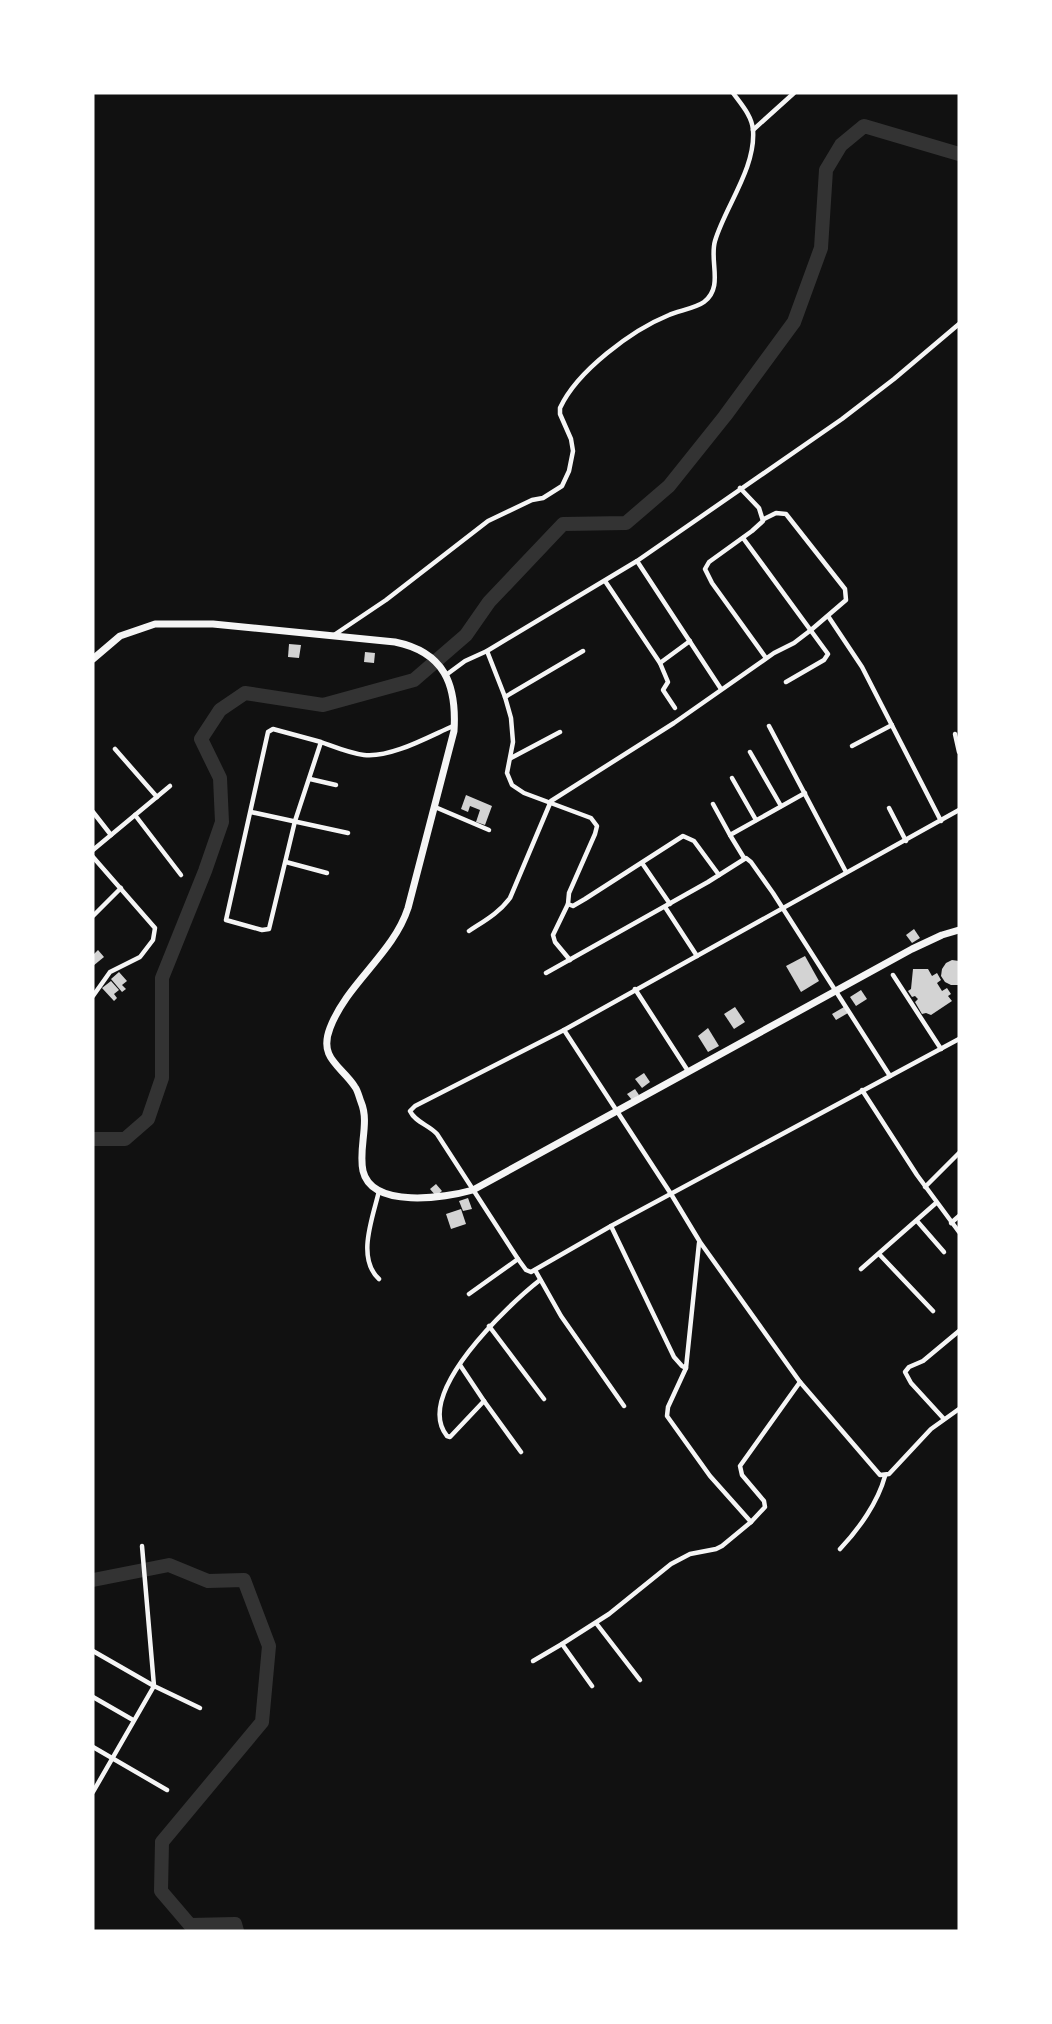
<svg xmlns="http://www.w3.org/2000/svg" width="1052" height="2024" font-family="'Public Sans',sans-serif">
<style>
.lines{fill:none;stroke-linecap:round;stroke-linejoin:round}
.river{stroke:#333;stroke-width:14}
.building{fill:#d3d3d3}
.minor{stroke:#f5f5f5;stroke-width:4.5}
.trunk{stroke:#f5f5f5;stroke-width:7}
</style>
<rect width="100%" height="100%" fill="#111"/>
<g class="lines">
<g class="river">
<path d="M 93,1139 L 125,1139 L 148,1119 L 162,1078 L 162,978 L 205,871 L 222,822 L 220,778 L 201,739 L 220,710 L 245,693 L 323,705 L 414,680 L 466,635 L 489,602 L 563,524 L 626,523 L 669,486 L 725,416 L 794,322 L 821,248 L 826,170 L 841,145 L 864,126 L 959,154"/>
<path d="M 93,1580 L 169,1565 L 208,1581 L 244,1580 L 269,1646 L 262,1722 L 162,1842 L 161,1891 L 190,1925 L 235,1924 L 237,1931"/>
</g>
</g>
<g class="building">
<path d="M 289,644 L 301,645 L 299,658 L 288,657 Z"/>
<path d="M 365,652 L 375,653 L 374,663 L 364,662 Z"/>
<path d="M 466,795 L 492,806 L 485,825 L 476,822 L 480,810 L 470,806 L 468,812 L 461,809 Z"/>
<path d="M 914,929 L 920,938 L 912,943 L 906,935 Z"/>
<path d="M 98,950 L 104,957 L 93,966 L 93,955 Z"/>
<path d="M 805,956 L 819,981 L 801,992 L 786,966 Z"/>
<path d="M 952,960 L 959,961 L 959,985 L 951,985 L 945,982 L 941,976 L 942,969 L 946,963 Z"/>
<path d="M 913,969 L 928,969 L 932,976 L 937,973 L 941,980 L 937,983 L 942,991 L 947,988 L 951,994 L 948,996 L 952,1001 L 931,1015 L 926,1013 L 922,1014 L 915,1002 L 918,999 L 915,996 L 912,997 L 908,991 L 911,989 Z"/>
<path d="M 119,972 L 127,981 L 122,985 L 126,989 L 122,992 L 111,979 Z"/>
<path d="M 111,981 L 119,990 L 114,994 L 117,998 L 114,1001 L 102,988 Z"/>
<path d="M 861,990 L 867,999 L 856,1006 L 850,997 Z"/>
<path d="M 735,1007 L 745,1022 L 734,1029 L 724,1014 Z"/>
<path d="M 844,1007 L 848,1013 L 836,1020 L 832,1014 Z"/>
<path d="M 708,1028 L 719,1046 L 708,1052 L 698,1036 Z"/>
<path d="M 644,1073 L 650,1082 L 642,1088 L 635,1079 Z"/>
<path d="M 635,1089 L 639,1095 L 632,1100 L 627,1094 Z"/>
<path d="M 436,1184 L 442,1191 L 436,1196 L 430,1189 Z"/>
<path d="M 468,1198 L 472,1209 L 463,1211 L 459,1201 Z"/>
<path d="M 461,1209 L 466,1224 L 451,1229 L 446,1214 Z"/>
</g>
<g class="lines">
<g class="minor">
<path d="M 753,130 L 794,93"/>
<path d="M 740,488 L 759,508 L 763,521 L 752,531 L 709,562 L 705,569 L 712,583 L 766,658"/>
<path d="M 743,538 L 828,654 L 824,660 L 786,682"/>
<path d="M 637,561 L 721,689"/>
<path d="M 605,581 L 660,663 L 668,682 L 663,690 L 675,708"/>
<path d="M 828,616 L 862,667 L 941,821"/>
<path d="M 334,635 L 386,600 L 488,521 L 532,500 L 543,498 L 562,486 L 569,471 L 573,451 L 571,439 L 560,414 L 560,408 C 577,371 632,330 669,315 C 678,311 696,308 704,302 C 724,287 709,261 715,241 C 725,207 756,168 753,130 C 752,116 741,104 733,93"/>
<path d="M 487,651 L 505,697 L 511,718 L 513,742 L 507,773 L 512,785 L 524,793 L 591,818 L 597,826 L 595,834 L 569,893 L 568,904 L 573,906 L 585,899 L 683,836 L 694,841 L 719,875"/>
<path d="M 660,663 L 690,641"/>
<path d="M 446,675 L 465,661 L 487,651 L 637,561 L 842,419 L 894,379 L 959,324"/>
<path d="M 505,697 L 583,651"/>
<path d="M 769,726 L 846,872"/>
<path d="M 955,734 L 959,752"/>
<path d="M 321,742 L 273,729 L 268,732 L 226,920 L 262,930 L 269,929 L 295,821 L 321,742 C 335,747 349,753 364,755 C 391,758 428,737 453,726"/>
<path d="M 852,746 L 892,725"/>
<path d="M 115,749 L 157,797"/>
<path d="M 750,752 L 781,806"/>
<path d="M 511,758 L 560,732"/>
<path d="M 732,778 L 756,820"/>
<path d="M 310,779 L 336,785"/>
<path d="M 713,804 L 730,835 L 805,793"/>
<path d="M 435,807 L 489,830"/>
<path d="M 889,808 L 906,841"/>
<path d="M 959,810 L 564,1030 L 415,1106 L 410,1111 C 415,1122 429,1125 437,1134 L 518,1259 L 526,1270 L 531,1272 L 611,1226 L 959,1039"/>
<path d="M 93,812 L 111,835"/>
<path d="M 251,812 L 348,833"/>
<path d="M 135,815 L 181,875"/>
<path d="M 730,835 L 744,858"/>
<path d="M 93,850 L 170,786"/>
<path d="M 93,857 L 155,928 L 153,940 L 140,957 L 110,972 L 93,996"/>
<path d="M 286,862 L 327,873"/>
<path d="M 642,863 L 670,904"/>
<path d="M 568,904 L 553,935 L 555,942 L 570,960"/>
<path d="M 665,907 L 697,956"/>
<path d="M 93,916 L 121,888"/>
<path d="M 469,931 C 484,921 499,913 510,898 L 551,801 L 674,723 L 774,653 L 794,643 L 811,630 L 846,600 L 845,589 L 786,514 L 776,513 L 764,519"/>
<path d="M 546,973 L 708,882 L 746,858 L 751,862 L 773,893 L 890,1076"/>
<path d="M 893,975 L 941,1049"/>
<path d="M 635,989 L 688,1071"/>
<path d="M 564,1030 L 671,1194 L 700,1242 L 800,1382 L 880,1475 L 889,1474 L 931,1429 L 959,1409"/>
<path d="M 862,1090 L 917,1175 L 959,1232"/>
<path d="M 925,1187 L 959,1153"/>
<path d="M 917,1221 L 944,1252"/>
<path d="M 951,1223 L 959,1216"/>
<path d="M 611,1226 L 674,1357 L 682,1366 L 686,1368 L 699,1243"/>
<path d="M 879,1254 L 933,1311"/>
<path d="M 861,1269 L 936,1203"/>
<path d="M 535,1270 L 561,1316 L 624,1406"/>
<path d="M 379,1279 C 356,1258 373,1217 379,1191"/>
<path d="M 469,1294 L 518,1259"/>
<path d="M 489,1326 L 544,1399"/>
<path d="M 460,1365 L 484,1401 L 521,1452"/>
<path d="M 686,1368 L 668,1407 L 667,1416 L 710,1476 L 751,1522"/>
<path d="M 484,1401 L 450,1437 L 447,1436 C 413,1394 508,1305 540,1280"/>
<path d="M 944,1419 L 911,1383 L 905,1372 L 909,1367 L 923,1361 L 959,1331"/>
<path d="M 142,1546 L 154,1686 L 200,1708"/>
<path d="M 840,1549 C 859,1529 878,1502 885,1476"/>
<path d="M 596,1623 L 640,1680"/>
<path d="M 93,1651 L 154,1686 L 93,1792"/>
<path d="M 533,1661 L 562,1644"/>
<path d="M 592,1686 L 562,1644 L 609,1614 L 671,1564 L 690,1554 L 716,1549 L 722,1546 L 751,1522 L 765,1507 L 764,1501 L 742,1475 L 740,1466 L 800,1382"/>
<path d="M 93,1697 L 133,1720"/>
<path d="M 93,1747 L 167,1790"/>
</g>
<path class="trunk" d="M 93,659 L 120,636 L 155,624 L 213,624 L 395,642 C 444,652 457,684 454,731 L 408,908 C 393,954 347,983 330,1028 C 318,1059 342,1066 355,1087 C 358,1091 359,1097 361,1102 C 370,1123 358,1148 363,1171 C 372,1209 445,1198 473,1190 L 912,949 L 942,935 L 959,930"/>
</g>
<rect width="1052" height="2024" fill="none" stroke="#ffffff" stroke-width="189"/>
</svg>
